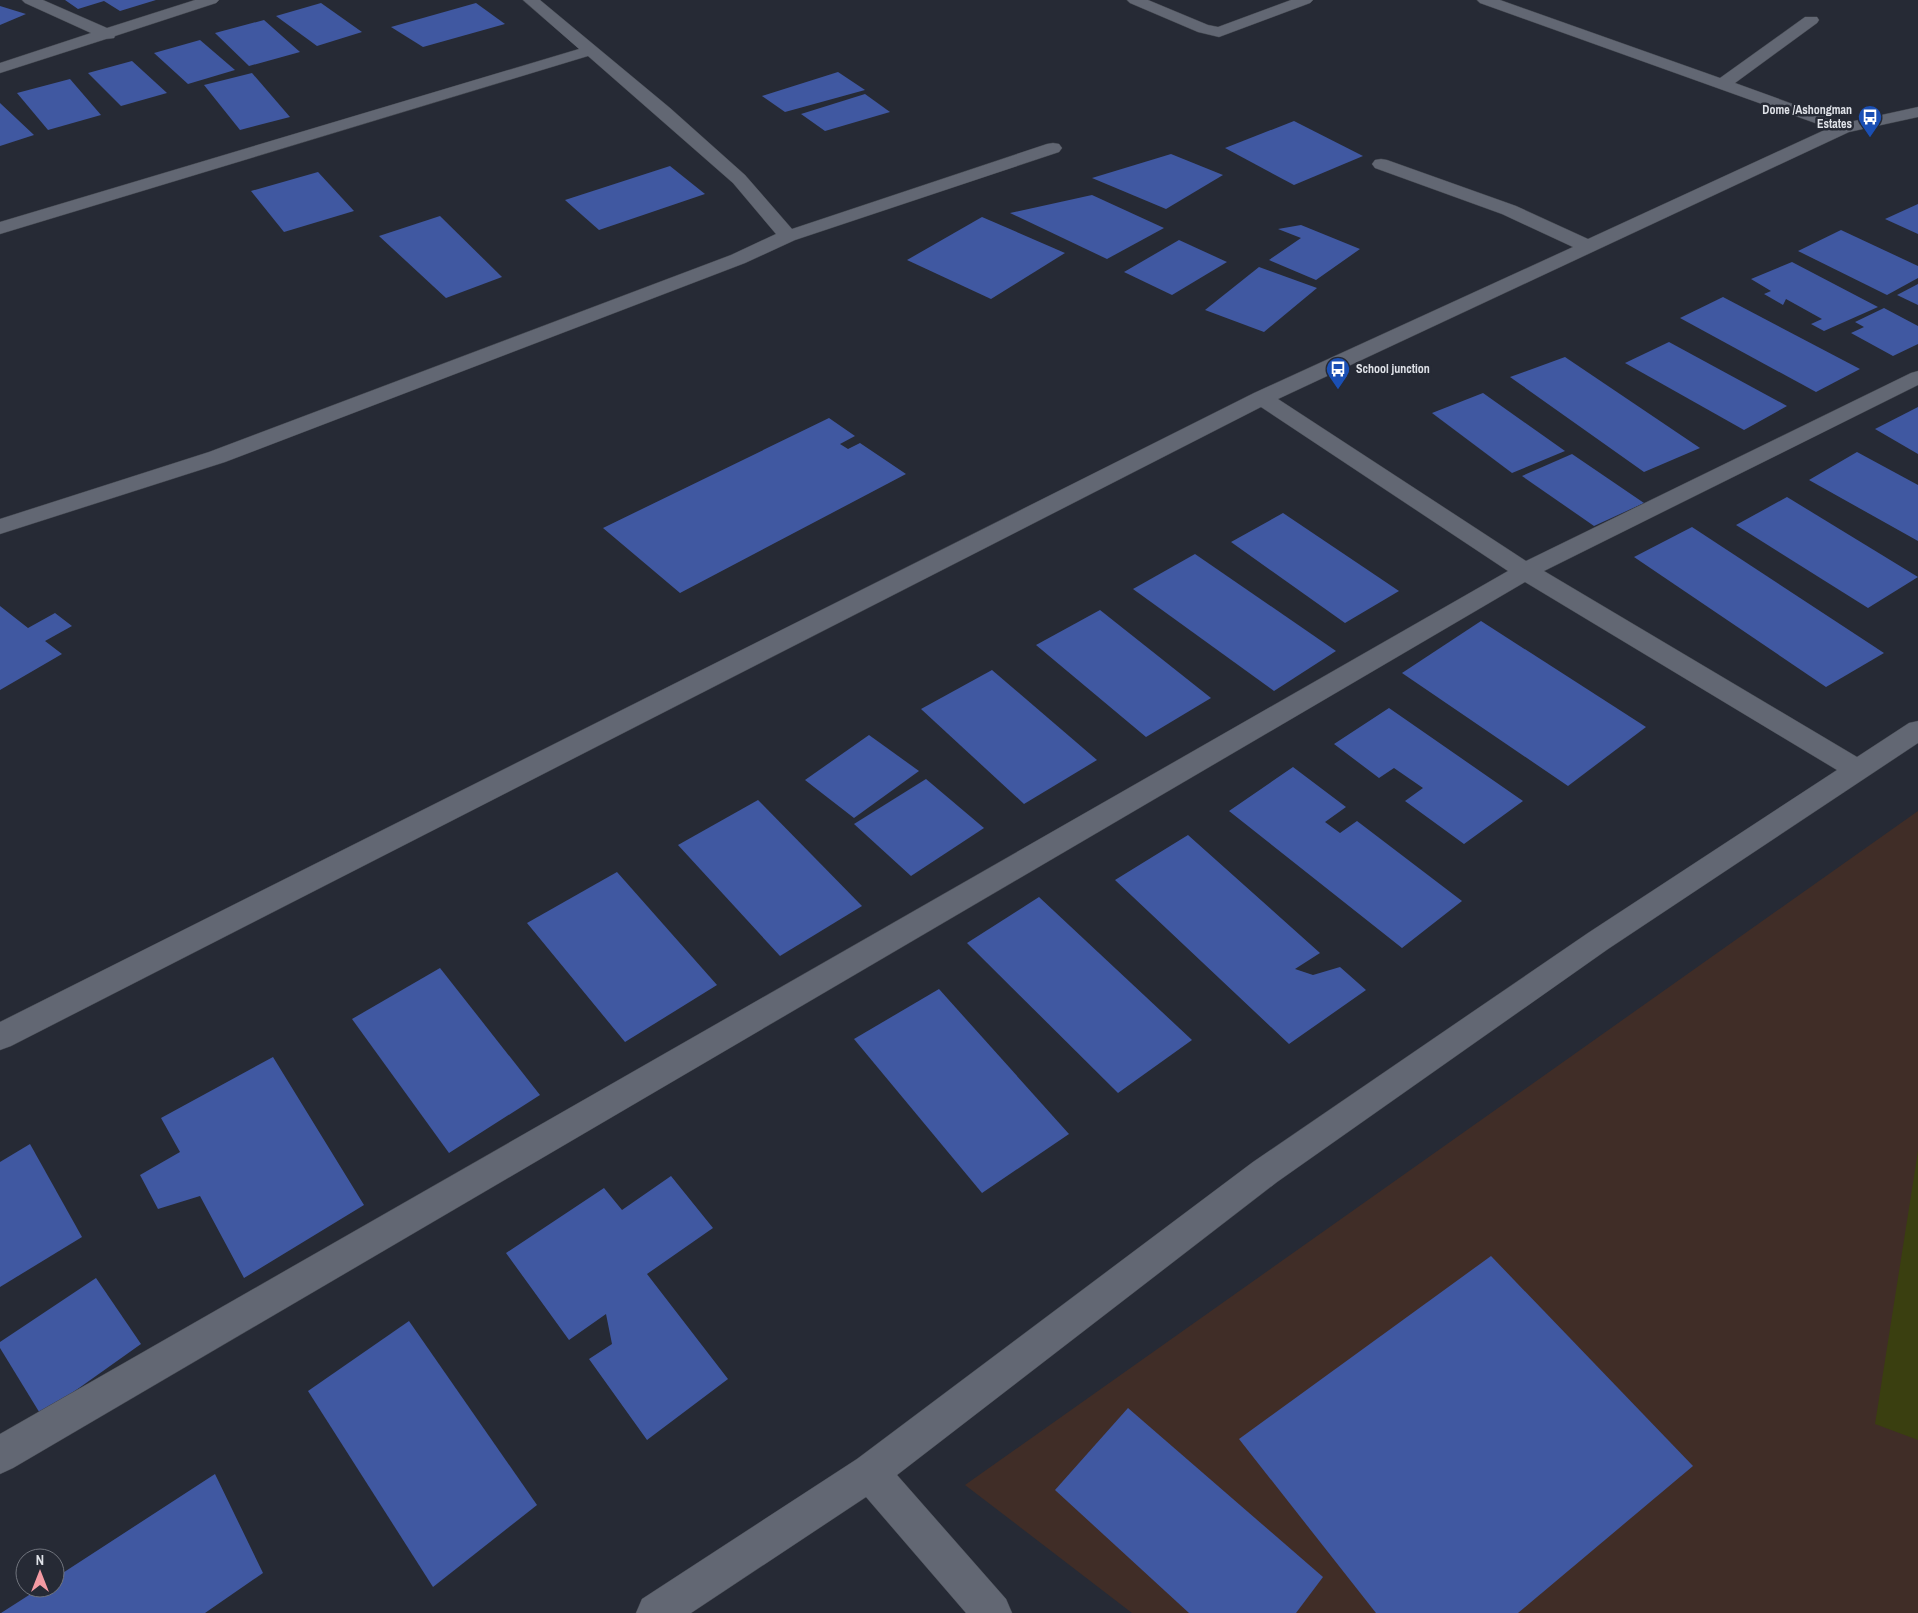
<svg xmlns="http://www.w3.org/2000/svg" width="1918" height="1613" font-family="'Archivo Narrow',sans-serif">
<style>
.education{fill:#402d27}
.green{fill:#3a3f10}
.building{fill:#4058a1}
.lines{fill:none;stroke-linecap:round;stroke-linejoin:round}
.minor-casing{stroke:#41454d;stroke-width:1}
.minor{fill:#626773;fill-rule:evenodd}
.labels{text-anchor:middle;stroke-width:5;stroke-linejoin:round;paint-order:stroke}
.far-poi-label{font-size:12px;font-weight:bold;fill:#dfe2e8;stroke:#262a35;text-anchor:end}
</style>
<rect width="100%" height="100%" fill="#262a35"/>
<path class="education" d="M 1918,811 L 1918,1613 L 1132,1613 L 965,1485 Z"/>
<path class="green" d="M 1918,1151 L 1918,1440 L 1875,1424 Z"/>
<g class="building">
<path d="M 65,0 L 156,0 L 120,11 L 104,1 L 78,9 Z"/>
<path d="M 321,3 L 362,32 L 317,46 L 276,16 Z"/>
<path d="M 476,3 L 505,24 L 423,47 L 391,27 Z"/>
<path d="M 0,6 L 26,14 L 0,25 Z"/>
<path d="M 264,20 L 300,52 L 249,66 L 215,33 Z"/>
<path d="M 200,40 L 235,70 L 188,84 L 154,53 Z"/>
<path d="M 132,61 L 167,93 L 121,106 L 88,73 Z"/>
<path d="M 838,72 L 865,90 L 785,112 L 762,96 Z"/>
<path d="M 252,73 L 290,117 L 240,130 L 204,85 Z"/>
<path d="M 70,79 L 101,115 L 48,130 L 17,93 Z"/>
<path d="M 865,94 L 890,112 L 825,131 L 801,114 Z"/>
<path d="M 0,103 L 34,135 L 0,146 Z"/>
<path d="M 1294,121 L 1363,156 L 1294,185 L 1225,148 Z"/>
<path d="M 1171,154 L 1223,175 L 1166,209 L 1092,178 Z"/>
<path d="M 670,166 L 705,194 L 599,230 L 565,200 Z"/>
<path d="M 318,172 L 354,211 L 284,232 L 251,191 Z"/>
<path d="M 1092,195 L 1164,228 L 1107,259 L 1010,213 Z"/>
<path d="M 1918,204 L 1918,234 L 1885,219 Z"/>
<path d="M 440,216 L 502,277 L 446,298 L 379,236 Z"/>
<path d="M 982,217 L 1065,253 L 991,299 L 907,260 Z"/>
<path d="M 1301,225 L 1360,249 L 1316,280 L 1269,260 L 1301,238 L 1278,229 Z"/>
<path d="M 1841,230 L 1918,266 L 1918,278 L 1887,295 L 1798,251 Z"/>
<path d="M 1179,240 L 1227,262 L 1172,295 L 1124,272 Z"/>
<path d="M 1792,262 L 1878,307 L 1824,331 L 1811,324 L 1822,319 L 1786,299 L 1783,305 L 1764,294 L 1771,291 L 1751,279 Z"/>
<path d="M 1259,267 L 1317,288 L 1264,332 L 1205,310 Z"/>
<path d="M 1918,284 L 1918,305 L 1897,295 Z"/>
<path d="M 1723,297 L 1860,369 L 1816,392 L 1680,318 Z"/>
<path d="M 1884,308 L 1918,326 L 1918,344 L 1893,356 L 1851,333 L 1864,327 L 1855,322 Z"/>
<path d="M 1669,342 L 1787,406 L 1744,430 L 1625,363 Z"/>
<path d="M 1565,357 L 1700,448 L 1644,472 L 1510,377 Z"/>
<path d="M 1483,393 L 1565,451 L 1512,473 L 1432,413 Z"/>
<path d="M 1918,407 L 1918,454 L 1875,429 Z"/>
<path d="M 829,418 L 855,436 L 840,444 L 848,449 L 860,443 L 906,474 L 680,593 L 603,528 Z"/>
<path d="M 1857,452 L 1918,485 L 1918,541 L 1809,480 Z"/>
<path d="M 1572,454 L 1644,503 L 1594,526 L 1522,476 Z"/>
<path d="M 1787,497 L 1918,577 L 1868,608 L 1736,525 Z"/>
<path d="M 1283,513 L 1399,591 L 1345,623 L 1231,542 Z"/>
<path d="M 1692,527 L 1884,653 L 1826,687 L 1634,557 Z"/>
<path d="M 1195,554 L 1336,651 L 1274,691 L 1133,589 Z"/>
<path d="M 0,606 L 28,628 L 55,613 L 72,626 L 45,641 L 62,654 L 0,690 Z"/>
<path d="M 1100,610 L 1211,698 L 1146,737 L 1036,645 Z"/>
<path d="M 1481,621 L 1646,727 L 1568,786 L 1402,673 Z"/>
<path d="M 992,670 L 1097,760 L 1024,804 L 921,709 Z"/>
<path d="M 1389,708 L 1523,801 L 1464,844 L 1405,801 L 1423,788 L 1394,768 L 1379,778 L 1334,744 Z"/>
<path d="M 869,735 L 919,771 L 854,818 L 805,780 Z"/>
<path d="M 1293,767 L 1346,807 L 1325,822 L 1340,833 L 1357,821 L 1462,901 L 1402,948 L 1229,811 Z"/>
<path d="M 926,779 L 984,828 L 911,876 L 854,824 Z"/>
<path d="M 758,800 L 862,906 L 780,956 L 678,845 Z"/>
<path d="M 1188,835 L 1320,953 L 1295,969 L 1313,975 L 1340,967 L 1366,990 L 1289,1044 L 1115,880 Z"/>
<path d="M 617,872 L 717,985 L 625,1042 L 527,923 Z"/>
<path d="M 1039,897 L 1192,1040 L 1118,1093 L 967,943 Z"/>
<path d="M 440,968 L 540,1095 L 449,1153 L 352,1019 Z"/>
<path d="M 939,989 L 1069,1134 L 982,1193 L 854,1039 Z"/>
<path d="M 273,1057 L 364,1205 L 244,1278 L 200,1196 L 158,1209 L 140,1175 L 180,1152 L 161,1118 Z"/>
<path d="M 30,1144 L 82,1237 L 0,1287 L 0,1162 Z"/>
<path d="M 671,1176 L 713,1228 L 647,1274 L 728,1379 L 647,1440 L 589,1359 L 612,1344 L 606,1314 L 569,1340 L 506,1253 L 604,1188 L 622,1210 Z"/>
<path d="M 1491,1256 L 1693,1466 L 1518,1613 L 1376,1613 L 1239,1439 Z"/>
<path d="M 96,1278 L 141,1344 L 41,1415 L 0,1348 L 0,1342 Z"/>
<path d="M 409,1321 L 537,1505 L 433,1587 L 308,1391 Z"/>
<path d="M 1128,1408 L 1323,1577 L 1296,1613 L 1189,1613 L 1055,1490 Z"/>
<path d="M 215,1474 L 263,1573 L 205,1613 L 1,1613 L 40,1588 L 55,1588 L 55,1578 Z"/>
</g>
<g class="lines">
<g class="minor-casing">
<g id="minor">
<path d="M 22,0 L 43,0 L 107,28 L 195,0 L 219,0 L 216,3 L 115,36 L 114,38 L 106,39 L 0,73 L 0,63 L 91,33 L 25,3 Z"/>
<path d="M 523,0 L 540,0 L 670,108 L 745,175 L 792,229 L 1047,144 L 1053,143 L 1059,144 L 1062,148 L 1059,152 L 795,240 L 745,263 L 225,462 L 0,534 L 0,519 L 209,452 L 731,255 L 776,234 L 733,183 L 588,56 L 0,234 L 0,222 L 579,49 Z"/>
<path d="M 1127,0 L 1148,0 L 1208,25 L 1218,27 L 1291,0 L 1313,0 L 1310,3 L 1219,37 L 1198,32 L 1130,3 Z"/>
<path d="M 1477,0 L 1500,0 L 1720,78 L 1805,17 L 1817,17 L 1819,20 L 1817,23 L 1735,83 L 1845,123 L 1918,107 L 1918,117 L 1849,132 L 1278,399 L 1526,561 L 1911,373 L 1918,371 L 1918,385 L 1544,571 L 1857,757 L 1909,723 L 1918,721 L 1918,743 L 1608,949 L 1277,1182 L 897,1475 L 1006,1599 L 1012,1613 L 966,1613 L 866,1497 L 691,1613 L 636,1613 L 642,1599 L 857,1459 L 1253,1162 L 1588,933 L 1837,770 L 1525,582 L 13,1468 L 0,1474 L 0,1434 L 1508,571 L 1261,407 L 11,1046 L 0,1050 L 0,1022 L 1254,393 L 1573,247 L 1502,214 L 1375,168 L 1372,164 L 1375,160 L 1381,159 L 1387,160 L 1516,206 L 1588,239 L 1829,128 L 1480,3 Z"/>
</g>
</g>
<use href="#minor" class="minor"/>
</g>
<defs>
<g id="bus-pin" transform="scale(1.25)"><path d="M0 17L-7.5 6A9.5 9.5 0 1 1 7.5 6Z" fill="#1a4fb4" stroke="#262a35"/><path d="M-5-6H5V4H4V6H2V4H-2V6H-4V4H-5ZM-3.5-4V0h7V-4ZM-3.5 1.2v1.5H-2V1.2ZM2 1.2v1.5H3.5V1.2Z" fill="#fff"/></g>
</defs>
<g fill-rule="evenodd">
<use href="#bus-pin" x="1870" y="117"/>
<use href="#bus-pin" x="1338" y="369"/>
</g>
<g class="labels">
<g class="far-poi-label">
<text x="1852" y="114">Dome /Ashongman<tspan x="1852" dy="14">Estates</tspan></text>
<text x="1356" y="373" text-anchor="start">School junction</text>
</g>
</g>
<g transform="translate(40 1573)"><circle r="24" fill="#262a35" stroke="#70747d"/>
<path d="M0-4L9 19L0 12L-9 19Z" fill="#f49aa3"/>
<text y="-8" font-size="14" font-weight="bold" text-anchor="middle" fill="#dfe2e8">N</text>
</g>
</svg>
